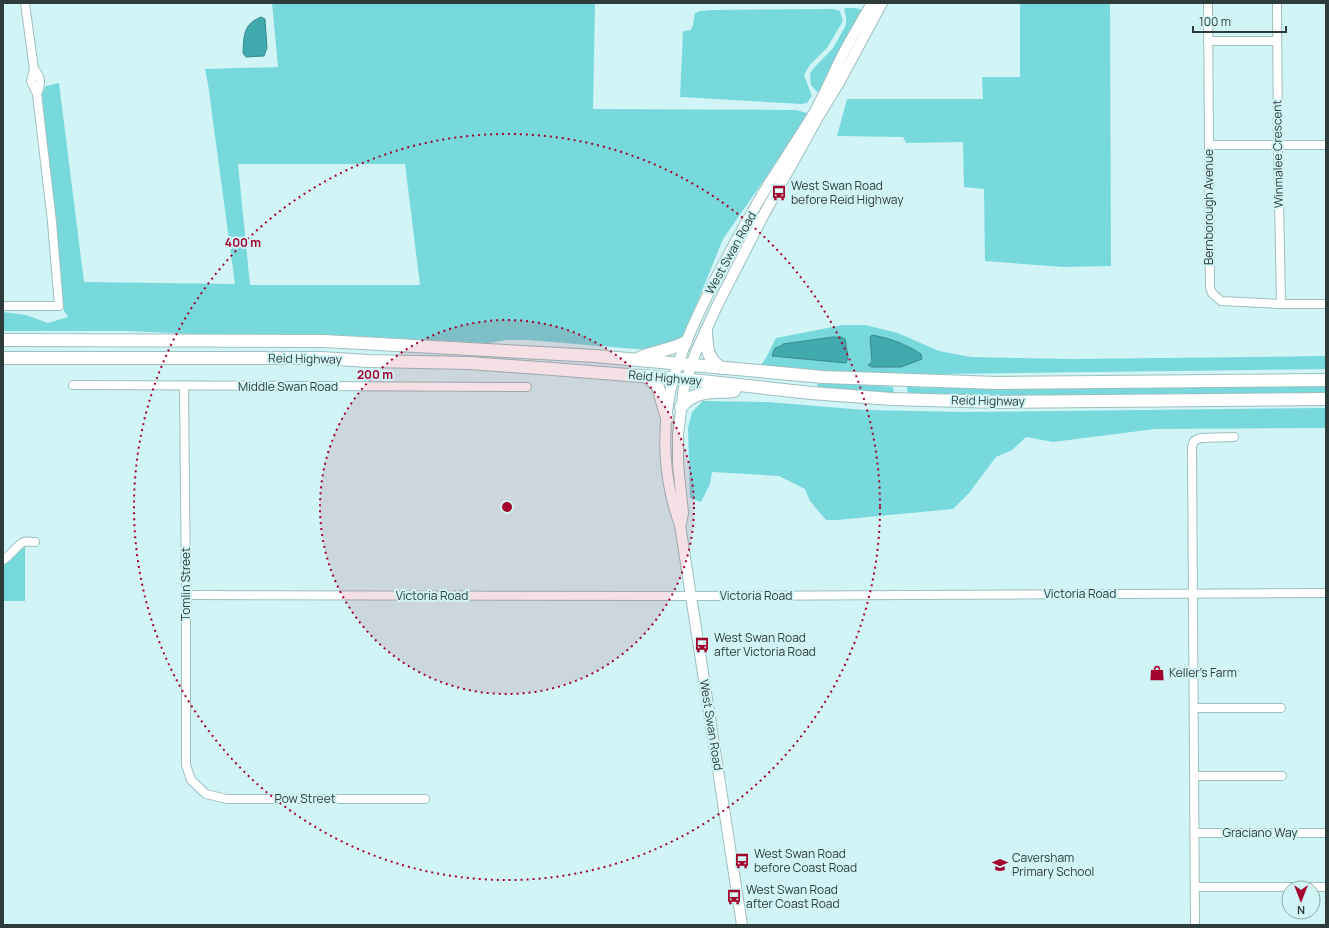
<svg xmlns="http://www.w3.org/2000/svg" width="1329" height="928" font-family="Manrope,sans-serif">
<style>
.green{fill:#78d9dd;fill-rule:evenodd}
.water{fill:#40aaae;stroke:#3a898c}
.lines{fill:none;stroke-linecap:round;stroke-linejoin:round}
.minor-casing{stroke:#9dbfc0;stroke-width:10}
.major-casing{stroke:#9dbfc0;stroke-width:12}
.highway-casing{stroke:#9dbfc0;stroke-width:14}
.minor{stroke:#fff;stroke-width:8}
.major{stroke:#fff;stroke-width:10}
.highway{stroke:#fff;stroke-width:12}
.ring{fill:none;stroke:#a2022b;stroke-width:2;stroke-dasharray:2 4}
.labels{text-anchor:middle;stroke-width:4;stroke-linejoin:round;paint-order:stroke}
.street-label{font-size:12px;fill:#2d3b3b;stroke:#d1f4f6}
.poi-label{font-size:12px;fill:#2d3b3b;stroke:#d1f4f6;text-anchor:start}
.centre{fill:#a2022b;stroke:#d1f4f6;stroke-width:2}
.ring-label{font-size:12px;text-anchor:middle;font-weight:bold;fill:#a2022b;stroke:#d1f4f6;stroke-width:4;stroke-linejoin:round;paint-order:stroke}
</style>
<rect width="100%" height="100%" fill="#d1f4f6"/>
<g class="green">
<path d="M 272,3 L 595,3 L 593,109 L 796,110 L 810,114 L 723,239 L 695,308 L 681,338 L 656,349 L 636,349 L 528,340 L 506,340 L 488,343 L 353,336 L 237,336 L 128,331 L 3,331 L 3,312 L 26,315 L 48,323 L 68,317 L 64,311 L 42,94 L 46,86 L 59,83 L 84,282 L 235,284 L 208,84 L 205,69 L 278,67 ZM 238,164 L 405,164 L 420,285 L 250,285 Z"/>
<path d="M 1020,3 L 1110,3 L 1111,266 L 1063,267 L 985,261 L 984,189 L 964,187 L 963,142 L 906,143 L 903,137 L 837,136 L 847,99 L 983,99 L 982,77 L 1020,77 Z"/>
<path d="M 846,8 L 856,8 L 863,10 L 822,90 L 819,92 L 816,91 L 811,85 L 810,74 L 813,69 L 833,48 L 846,25 L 846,17 L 844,9 Z"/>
<path d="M 833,9 L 840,11 L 843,21 L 827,48 L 809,66 L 804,75 L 812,96 L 807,103 L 801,104 L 680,97 L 683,31 L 691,30 L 693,25 L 695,13 L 700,11 L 712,10 Z"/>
<path d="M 843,325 L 865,325 L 898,333 L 939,351 L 971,357 L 1073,359 L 1326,356 L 1326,369 L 942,374 L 833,372 L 760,366 L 766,358 L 776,338 Z"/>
<path d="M 818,382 L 893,387 L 894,393 L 817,387 Z"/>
<path d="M 1326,384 L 1326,395 L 947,396 C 935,396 917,398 907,391 L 907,387 L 943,388 L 944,387 Z"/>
<path d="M 703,401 L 768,402 L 865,410 L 963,412 L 1326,408 L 1326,428 L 1155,429 L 1053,442 L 1026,437 L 1012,450 L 996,457 L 969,493 L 953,509 L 837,520 L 826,520 L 810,501 L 805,489 L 779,476 L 712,472 L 710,484 L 701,502 L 690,498 L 688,428 L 692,412 Z"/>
<path d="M 25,544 L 25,601 L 3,601 L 3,564 L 11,560 Z"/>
</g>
<g class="water">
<path d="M 261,17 L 265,19 L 267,48 L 264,56 L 246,57 L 243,53 C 244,36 243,24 261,17 Z"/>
<path d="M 872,335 C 889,338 906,344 921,354 L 922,359 L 901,367 L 872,367 L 868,365 L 872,362 L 870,337 Z"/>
<path d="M 833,337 L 841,337 L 845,339 L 848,357 L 846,363 L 772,356 L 775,348 L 781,346 L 783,344 Z"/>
</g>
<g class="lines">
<g class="minor-casing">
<g id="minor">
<path d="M 1208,3 L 1210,287 L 1212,293 L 1221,301 L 1281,304 L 1326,304"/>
<path d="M 1277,3 L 1278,145 L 1281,304"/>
<path d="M 1208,41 L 1277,41"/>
<path d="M 34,69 C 42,78 41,84 37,94"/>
<path d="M 1209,145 L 1326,145"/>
<path d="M 3,306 L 59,306 L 52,222 L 37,94 L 31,81 L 34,69 L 25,3"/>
<path d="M 73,385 L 527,387"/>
<path d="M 184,386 L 186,595 L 186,765 L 191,780 L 206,794 L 227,799 L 425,799"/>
<path d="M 3,560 C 10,556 19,543 24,542 C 27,541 31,542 35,542"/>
<path d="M 186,595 L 690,596 L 1326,593"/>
<path d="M 1195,708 L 1281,708"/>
<path d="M 1195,776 L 1282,776"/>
<path d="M 1195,833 L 1326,833"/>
<path d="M 1195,887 L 1326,887"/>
<path d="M 1195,925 L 1192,447 L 1194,441 L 1200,438 L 1234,437"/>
</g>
</g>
<g class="major-casing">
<g id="major">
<path d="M 681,523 L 683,513 L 678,464 L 678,434 L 684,388 L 695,354 L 717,306 L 763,216 L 817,119 L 840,81 L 882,3"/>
<path d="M 742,925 L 680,525 C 664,482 661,433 671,388 C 680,351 697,316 714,282 C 732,248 750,214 770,182 C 784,160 798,139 811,118 C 823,98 832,76 842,56 C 851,38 862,21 872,3"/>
</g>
</g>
<g class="highway-casing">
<g id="highway">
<path d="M 706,331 C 707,348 706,357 721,368"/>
<path d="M 3,340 L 324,341 L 595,356 L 823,377 L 998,383 L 1326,380"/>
<path d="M 641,357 C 656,351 671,350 686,342"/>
<path d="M 3,358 L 321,358 L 368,361 L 469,363 L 553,369 L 702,381 L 811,393 L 892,399 L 998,402 L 1326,399"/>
<path d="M 647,376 L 658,387 L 667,418"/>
<path d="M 681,407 C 695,389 714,393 734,391"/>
</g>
</g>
<use href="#minor" class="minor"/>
<use href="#major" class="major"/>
<use href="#highway" class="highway"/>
</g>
<circle cx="507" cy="507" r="187" fill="#a2022b" fill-opacity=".12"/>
<g class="ring">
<circle cx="507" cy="507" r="187"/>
<circle cx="507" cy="507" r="373"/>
</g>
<defs>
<g id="bus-bare" transform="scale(1.2)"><path d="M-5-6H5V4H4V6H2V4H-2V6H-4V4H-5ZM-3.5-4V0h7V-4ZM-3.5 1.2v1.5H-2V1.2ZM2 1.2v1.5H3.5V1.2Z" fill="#a2022b" stroke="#d1f4f6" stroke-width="2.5" paint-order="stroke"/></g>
<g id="shop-bare" transform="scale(1.2)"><path d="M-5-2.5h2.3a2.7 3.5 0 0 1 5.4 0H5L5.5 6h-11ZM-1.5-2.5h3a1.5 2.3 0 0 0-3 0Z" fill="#a2022b" stroke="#d1f4f6" stroke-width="2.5" paint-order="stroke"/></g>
<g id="school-bare" transform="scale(1.2)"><path d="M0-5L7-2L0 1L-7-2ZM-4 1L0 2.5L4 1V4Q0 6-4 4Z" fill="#a2022b" stroke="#d1f4f6" stroke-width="2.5" paint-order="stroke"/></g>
</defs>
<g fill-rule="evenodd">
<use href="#bus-bare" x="779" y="193"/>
<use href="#bus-bare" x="702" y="645"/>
<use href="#shop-bare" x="1157" y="673"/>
<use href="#bus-bare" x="742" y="861"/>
<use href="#school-bare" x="1000" y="865"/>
<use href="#bus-bare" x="734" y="897"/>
</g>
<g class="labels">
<g class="street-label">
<text transform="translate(1278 154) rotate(-91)" y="4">Winmalee Crescent</text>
<text transform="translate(1209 207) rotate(-90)" y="4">Bernborough Avenue</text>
<text transform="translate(731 253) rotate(-61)" y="4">West Swan Road</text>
<text transform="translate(305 359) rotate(1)" y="4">Reid Highway</text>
<text transform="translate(665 378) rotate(5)" y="4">Reid Highway</text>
<text x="288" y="391">Middle Swan Road</text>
<text transform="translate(988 401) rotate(1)" y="4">Reid Highway</text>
<text transform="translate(186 584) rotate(-90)" y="4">Tomlin Street</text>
<text x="1080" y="598">Victoria Road</text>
<text x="432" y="600">Victoria Road</text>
<text x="756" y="600">Victoria Road</text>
<text transform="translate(711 725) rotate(81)" y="4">West Swan Road</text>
<text x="305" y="803">Pow Street</text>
<text x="1260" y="837">Graciano Way</text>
</g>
<g class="poi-label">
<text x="791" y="190">West Swan Road<tspan x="791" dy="14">before Reid Highway</tspan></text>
<text x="714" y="642">West Swan Road<tspan x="714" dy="14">after Victoria Road</tspan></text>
<text x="1169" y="677">Keller’s Farm</text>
<text x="754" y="858">West Swan Road<tspan x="754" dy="14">before Coast Road</tspan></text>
<text x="1012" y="862">Caversham<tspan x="1012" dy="14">Primary School</tspan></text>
<text x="746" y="894">West Swan Road<tspan x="746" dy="14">after Coast Road</tspan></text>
</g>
</g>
<circle cx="507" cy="507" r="6" class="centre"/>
<g class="ring-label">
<text x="243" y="247">400 m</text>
<text x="375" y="379">200 m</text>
</g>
<rect width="1329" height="928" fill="none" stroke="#2d3b3b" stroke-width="8"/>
<g transform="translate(1301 900) rotate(180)"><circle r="19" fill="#d1f4f6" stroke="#8faaab"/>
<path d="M0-3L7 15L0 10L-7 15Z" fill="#a2022b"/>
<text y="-6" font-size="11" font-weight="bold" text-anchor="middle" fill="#2d3b3b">N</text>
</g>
<path d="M1193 26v6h93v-6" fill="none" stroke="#2d3b3b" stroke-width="2"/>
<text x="1199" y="26" font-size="12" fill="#2d3b3b" stroke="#d1f4f6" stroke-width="3" paint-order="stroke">100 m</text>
</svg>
